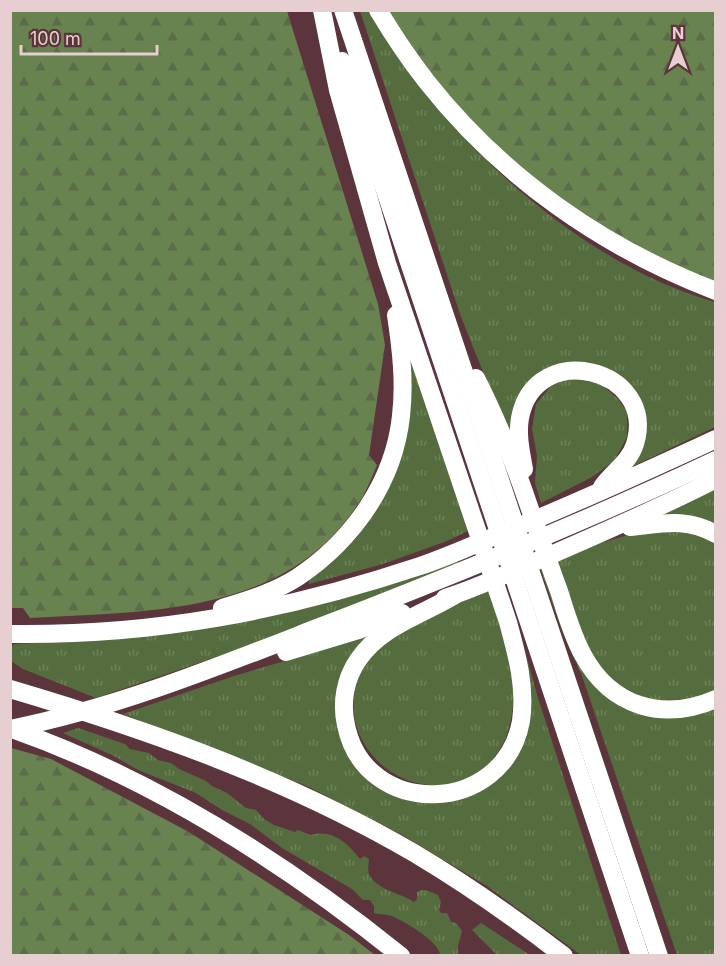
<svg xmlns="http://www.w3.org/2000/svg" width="726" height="966" font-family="Inter,sans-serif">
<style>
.grass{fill:url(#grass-tufts)}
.forest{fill:url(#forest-firs)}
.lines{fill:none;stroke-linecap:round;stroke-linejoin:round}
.motorway{stroke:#fff;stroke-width:18}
</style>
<defs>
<pattern id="grass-tufts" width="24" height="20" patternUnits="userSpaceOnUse" patternTransform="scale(1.5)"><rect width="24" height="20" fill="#556d3e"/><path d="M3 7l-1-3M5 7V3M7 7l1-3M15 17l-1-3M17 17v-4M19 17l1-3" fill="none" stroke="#6d8159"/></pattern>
<pattern id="forest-firs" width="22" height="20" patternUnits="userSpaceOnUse" patternTransform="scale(1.5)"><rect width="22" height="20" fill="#68834f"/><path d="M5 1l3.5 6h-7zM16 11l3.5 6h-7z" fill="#5c6b49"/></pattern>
</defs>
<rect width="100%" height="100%" fill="#5b353b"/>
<g class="grass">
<path d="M 360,11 L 370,11 C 386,36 402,63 420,87 C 429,99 440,110 450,122 C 518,199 615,274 715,302 L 715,427 L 627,469 L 632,395 L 554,369 L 510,439 L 461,317 Z"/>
<path d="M 403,336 L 441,442 L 468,531 L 447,541 L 383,564 L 309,584 L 309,576 L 330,564 L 357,537 L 370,518 L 397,462 Z"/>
<path d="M 575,378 L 600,383 L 618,399 L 627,412 L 627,437 L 614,461 L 592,477 L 541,503 L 535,483 L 537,456 L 532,429 L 536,404 L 551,386 L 562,381 Z"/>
<path d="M 715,485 L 715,526 L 664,515 L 664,512 Z"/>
<path d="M 675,528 L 715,541 L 715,692 L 709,696 L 661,704 L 619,687 L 590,655 L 555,562 C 595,542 632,532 675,528 Z"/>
<path d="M 457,560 L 459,566 L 296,630 L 96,698 L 23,669 L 11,661 L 11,647 L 14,644 L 95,640 Z"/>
<path d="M 544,567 L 607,695 L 715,706 L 715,955 L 677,955 L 582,676 L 562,631 L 540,568 Z"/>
<path d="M 489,591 C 501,627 516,668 513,706 C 511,721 508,737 500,749 C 467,801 396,795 365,745 C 356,731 352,714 354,697 C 356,683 360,667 370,655 C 374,650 382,646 388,642 C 398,635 407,626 417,620 C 439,608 466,601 489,591 Z"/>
<path d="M 520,633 L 538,698 L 621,955 L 581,955 L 487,886 L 402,835 L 309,787 L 123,714 L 234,676 L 366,637 L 353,656 L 350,751 L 426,799 L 515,751 Z"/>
<path d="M 78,728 L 125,744 L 130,749 L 149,753 L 158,760 L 171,763 L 179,769 L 206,781 L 212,786 L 227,793 L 246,808 L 256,810 L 264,819 L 274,825 L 295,832 L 298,830 L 311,835 C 333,829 347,843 360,859 L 364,856 L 369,859 C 369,864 367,869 369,874 C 376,890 401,893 414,902 L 417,899 L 417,892 C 425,887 430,892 438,895 L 441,902 L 439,910 L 441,913 L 447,913 L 451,922 L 456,923 L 462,931 L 458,946 L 458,955 L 438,955 L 440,954 C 437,940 405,922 392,916 C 387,914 380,915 374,913 L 374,906 L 370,900 L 363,900 L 352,889 L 282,848 L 250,824 L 222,810 L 196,793 L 138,770 L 114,756 L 63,733 Z"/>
<path d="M 481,923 L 530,955 L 497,955 L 472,930 Z"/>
</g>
<g class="forest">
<path d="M 11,11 L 287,11 L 378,304 L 385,345 L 369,455 L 377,465 C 372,476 368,488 362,498 C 289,616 151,611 30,618 L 23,608 L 11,608 Z"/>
<path d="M 387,11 L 715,11 L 715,282 C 612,241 502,168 434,78 C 417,57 402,33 387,11 Z"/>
<path d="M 11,748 L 51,759 L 189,832 L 349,935 L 375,955 L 11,955 Z"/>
</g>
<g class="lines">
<g class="motorway">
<path d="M 322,10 L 338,90 L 387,263 L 508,622 C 517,655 526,687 521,721 C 504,816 365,820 346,725 C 341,703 345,679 358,660 C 381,626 422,615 455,595"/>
<path d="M 343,10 L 659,956"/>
<path d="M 378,10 C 393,35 409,59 427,82 C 502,177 603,248 716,291"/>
<path d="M 342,61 L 640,956"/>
<path d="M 476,378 C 499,423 517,470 533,518 C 542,542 550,567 559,591 C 566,613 572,635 583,655 C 611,707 663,722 716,699"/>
<path d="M 524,469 C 521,452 517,435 520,418 C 535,338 658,368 635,444 C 629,463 612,472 602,487"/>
<path d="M 630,527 C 662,524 685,517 716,534"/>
<path d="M 445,598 C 477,588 508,573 539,560 C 599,534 658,509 716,479"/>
<path d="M 222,608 C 248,600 275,592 298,577 C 353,540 394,482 401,416 C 405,382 401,349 396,315"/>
<path d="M 10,634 C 153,636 285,611 420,566 C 447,557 473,545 500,534 C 573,505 644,472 716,439"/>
<path d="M 286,652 L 359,630 L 402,613"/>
<path d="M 10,689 C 149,730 289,780 414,853 C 466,884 516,919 564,956"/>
<path d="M 10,729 C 116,708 217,667 317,628 C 452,576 585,522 716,460"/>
<path d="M 12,729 C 154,779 284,862 401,956"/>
</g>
</g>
<rect width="726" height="966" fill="none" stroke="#e7ced1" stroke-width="24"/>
<g transform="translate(678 48)" stroke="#5b353b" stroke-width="4.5" paint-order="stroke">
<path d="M0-4.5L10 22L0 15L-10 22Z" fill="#e7ced1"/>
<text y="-9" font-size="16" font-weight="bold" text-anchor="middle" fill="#e7ced1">N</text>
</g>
<path d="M21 45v9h136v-9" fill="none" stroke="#e7ced1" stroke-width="3"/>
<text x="30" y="45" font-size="18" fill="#e7ced1" stroke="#5b353b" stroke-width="4.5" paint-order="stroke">100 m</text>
</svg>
